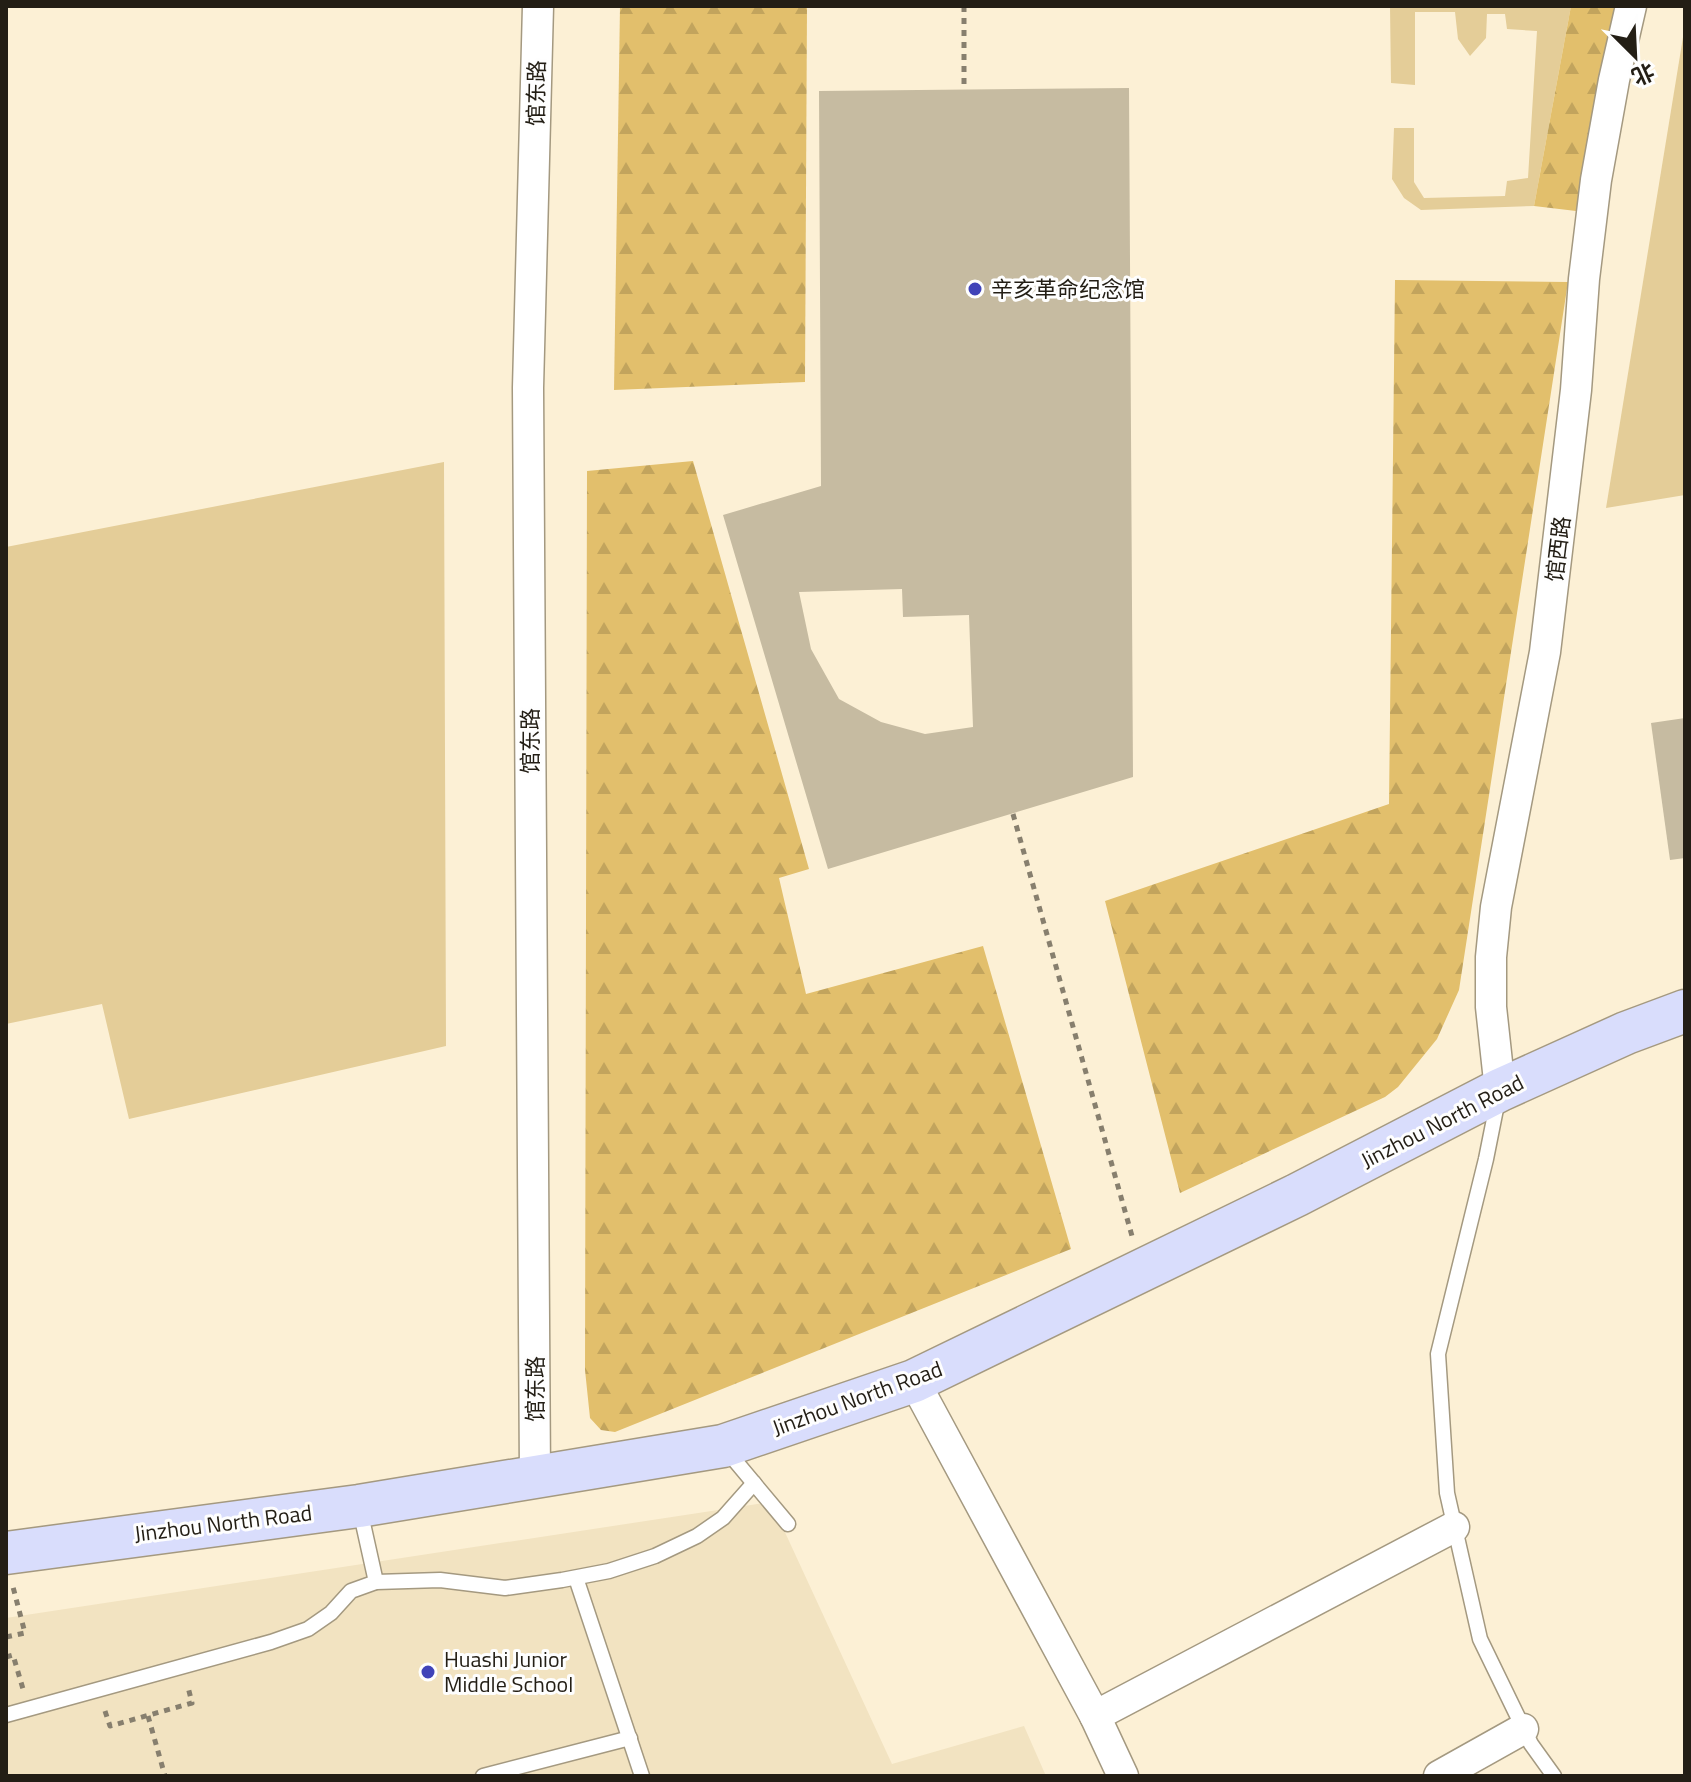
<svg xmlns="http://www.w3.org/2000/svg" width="1691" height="1782" font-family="'Titillium Web','Noto Sans SC',sans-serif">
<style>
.built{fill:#f2e3c1}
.green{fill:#e4cd98}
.forest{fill:url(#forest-firs)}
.building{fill:#c6bba1;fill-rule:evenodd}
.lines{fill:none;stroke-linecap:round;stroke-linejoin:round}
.service-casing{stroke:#a49980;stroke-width:17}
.minor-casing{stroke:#a49980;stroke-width:33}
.secondary-casing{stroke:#a49980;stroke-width:45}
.path{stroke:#877f6e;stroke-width:5;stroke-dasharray:6 6;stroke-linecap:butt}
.service{stroke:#fff;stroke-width:14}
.minor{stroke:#fff;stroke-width:30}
.secondary{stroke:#d9ddfc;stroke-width:42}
.poi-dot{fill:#4043b8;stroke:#fefefe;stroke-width:3}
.labels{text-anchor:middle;stroke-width:6;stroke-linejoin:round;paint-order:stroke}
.street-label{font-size:22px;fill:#231e15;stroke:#fefefe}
.poi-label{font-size:22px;fill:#231e15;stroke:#fefefe;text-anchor:start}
</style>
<defs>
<pattern id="forest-firs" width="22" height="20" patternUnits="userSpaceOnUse" patternTransform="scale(2)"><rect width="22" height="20" fill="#e2bf6c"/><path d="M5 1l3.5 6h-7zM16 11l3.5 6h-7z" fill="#c2a45d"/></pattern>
</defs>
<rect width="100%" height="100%" fill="#fcf0d5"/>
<path class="built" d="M 771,1502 L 892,1764 L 1024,1726 L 1046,1776 L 6,1776 L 6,1618 Z"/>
<g class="green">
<path d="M 1390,6 L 1571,6 L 1534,206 L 1421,210 L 1404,198 L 1392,179 L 1394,128 L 1414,128 L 1414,182 L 1424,198 L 1505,196 L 1507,181 L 1528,178 L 1537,31 L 1507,29 L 1505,14 L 1487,14 L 1486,38 L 1470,56 L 1458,39 L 1455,12 L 1415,12 L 1415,85 L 1391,83 Z"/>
<path d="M 1685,25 L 1685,495 L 1606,508 Z"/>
<path d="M 444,462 L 446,1046 L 129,1119 L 102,1004 L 6,1024 L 6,547 Z"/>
</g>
<g class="forest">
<path d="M 620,6 L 807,6 L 805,382 L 614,390 Z"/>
<path d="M 1571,6 L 1616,6 L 1576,211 L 1534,206 Z"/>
<path d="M 1395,280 L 1568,282 L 1459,990 L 1437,1039 L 1398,1087 L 1385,1097 L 1180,1193 L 1105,901 L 1389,804 Z"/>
<path d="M 693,461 L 809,869 L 779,878 L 806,994 L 983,946 L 1071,1249 L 615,1432 L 601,1430 L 590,1418 L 585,1370 L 587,471 Z"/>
</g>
<g class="building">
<path d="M 1129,88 L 1133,777 L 828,869 L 723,515 L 821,486 L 819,91 ZM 902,589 L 903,617 L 969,615 L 973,727 L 925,734 L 881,722 L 839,699 L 811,649 L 799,592 Z"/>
<path d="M 1685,718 L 1685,858 L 1670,860 L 1651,723 Z"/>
</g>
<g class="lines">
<g class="service-casing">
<g id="service">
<path d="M 1498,1099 L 1486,1159 L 1438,1354 L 1447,1493 L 1480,1639 L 1531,1744 L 1554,1776"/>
<path d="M 727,1451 L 788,1524"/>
<path d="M 360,1510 L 376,1582"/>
<path d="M 576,1578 L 642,1776"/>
<path d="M 6,1715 L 271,1642 L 308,1629 L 331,1613 L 351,1591 L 376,1582 L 440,1580 L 505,1588 L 562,1580 L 609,1571 L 655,1556 L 697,1536 L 723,1518 L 754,1483"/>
<path d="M 483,1776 L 630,1738"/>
</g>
</g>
<g class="minor-casing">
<g id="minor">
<path d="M 1500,1090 L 1491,1007 L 1491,957 L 1496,907 L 1545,652 L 1576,390 L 1584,279 L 1596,180 L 1614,80 L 1631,6"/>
<path d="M 914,1381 L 1095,1716 L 1123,1776"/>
<path d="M 535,1476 L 528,388 L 538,6"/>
<path d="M 1095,1716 L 1454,1527"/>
<path d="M 1439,1776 L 1523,1729"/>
</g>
</g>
<g class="secondary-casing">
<path id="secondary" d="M 6,1553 L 359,1506 L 723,1446 L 914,1381 L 1297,1195 L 1500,1090 L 1626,1033 L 1685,1011"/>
</g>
<g class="path">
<path d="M 964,6 L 964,90"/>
<path d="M 1013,814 L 1132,1236"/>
<path d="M 6,1637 L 25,1633 L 13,1587"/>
<path d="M 6,1657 L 13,1655 L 23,1689"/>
<path d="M 105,1711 L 110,1726 L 192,1703 L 188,1687"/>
<path d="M 148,1716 L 165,1776"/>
</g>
<use href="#service" class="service"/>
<use href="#minor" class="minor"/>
<use href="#secondary" class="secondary"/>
</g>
<g class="poi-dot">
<circle cx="975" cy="289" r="8"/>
<circle cx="428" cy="1672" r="8"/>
</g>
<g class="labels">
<g class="street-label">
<text transform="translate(536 93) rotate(-89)" y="8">馆东路</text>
<text transform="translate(1558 549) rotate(-83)" y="8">馆西路</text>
<text transform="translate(530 741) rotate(-90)" y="8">馆东路</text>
<text transform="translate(1442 1121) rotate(-27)" y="8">Jinzhou North Road</text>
<text transform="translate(535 1389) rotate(-90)" y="8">馆东路</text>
<text transform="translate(857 1398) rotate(-20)" y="8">Jinzhou North Road</text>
<text transform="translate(223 1523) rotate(-7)" y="8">Jinzhou North Road</text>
</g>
<g class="poi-label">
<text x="991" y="297">辛亥革命纪念馆</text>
<text x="444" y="1667">Huashi Junior<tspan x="444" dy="25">Middle School</tspan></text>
</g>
</g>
<rect width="1691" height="1782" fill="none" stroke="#231e15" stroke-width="16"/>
<g transform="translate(1635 56) rotate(156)" stroke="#fefefe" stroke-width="6" paint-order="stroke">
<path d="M0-6L14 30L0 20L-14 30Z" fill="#231e15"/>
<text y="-12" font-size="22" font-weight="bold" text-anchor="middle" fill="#231e15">北</text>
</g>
</svg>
